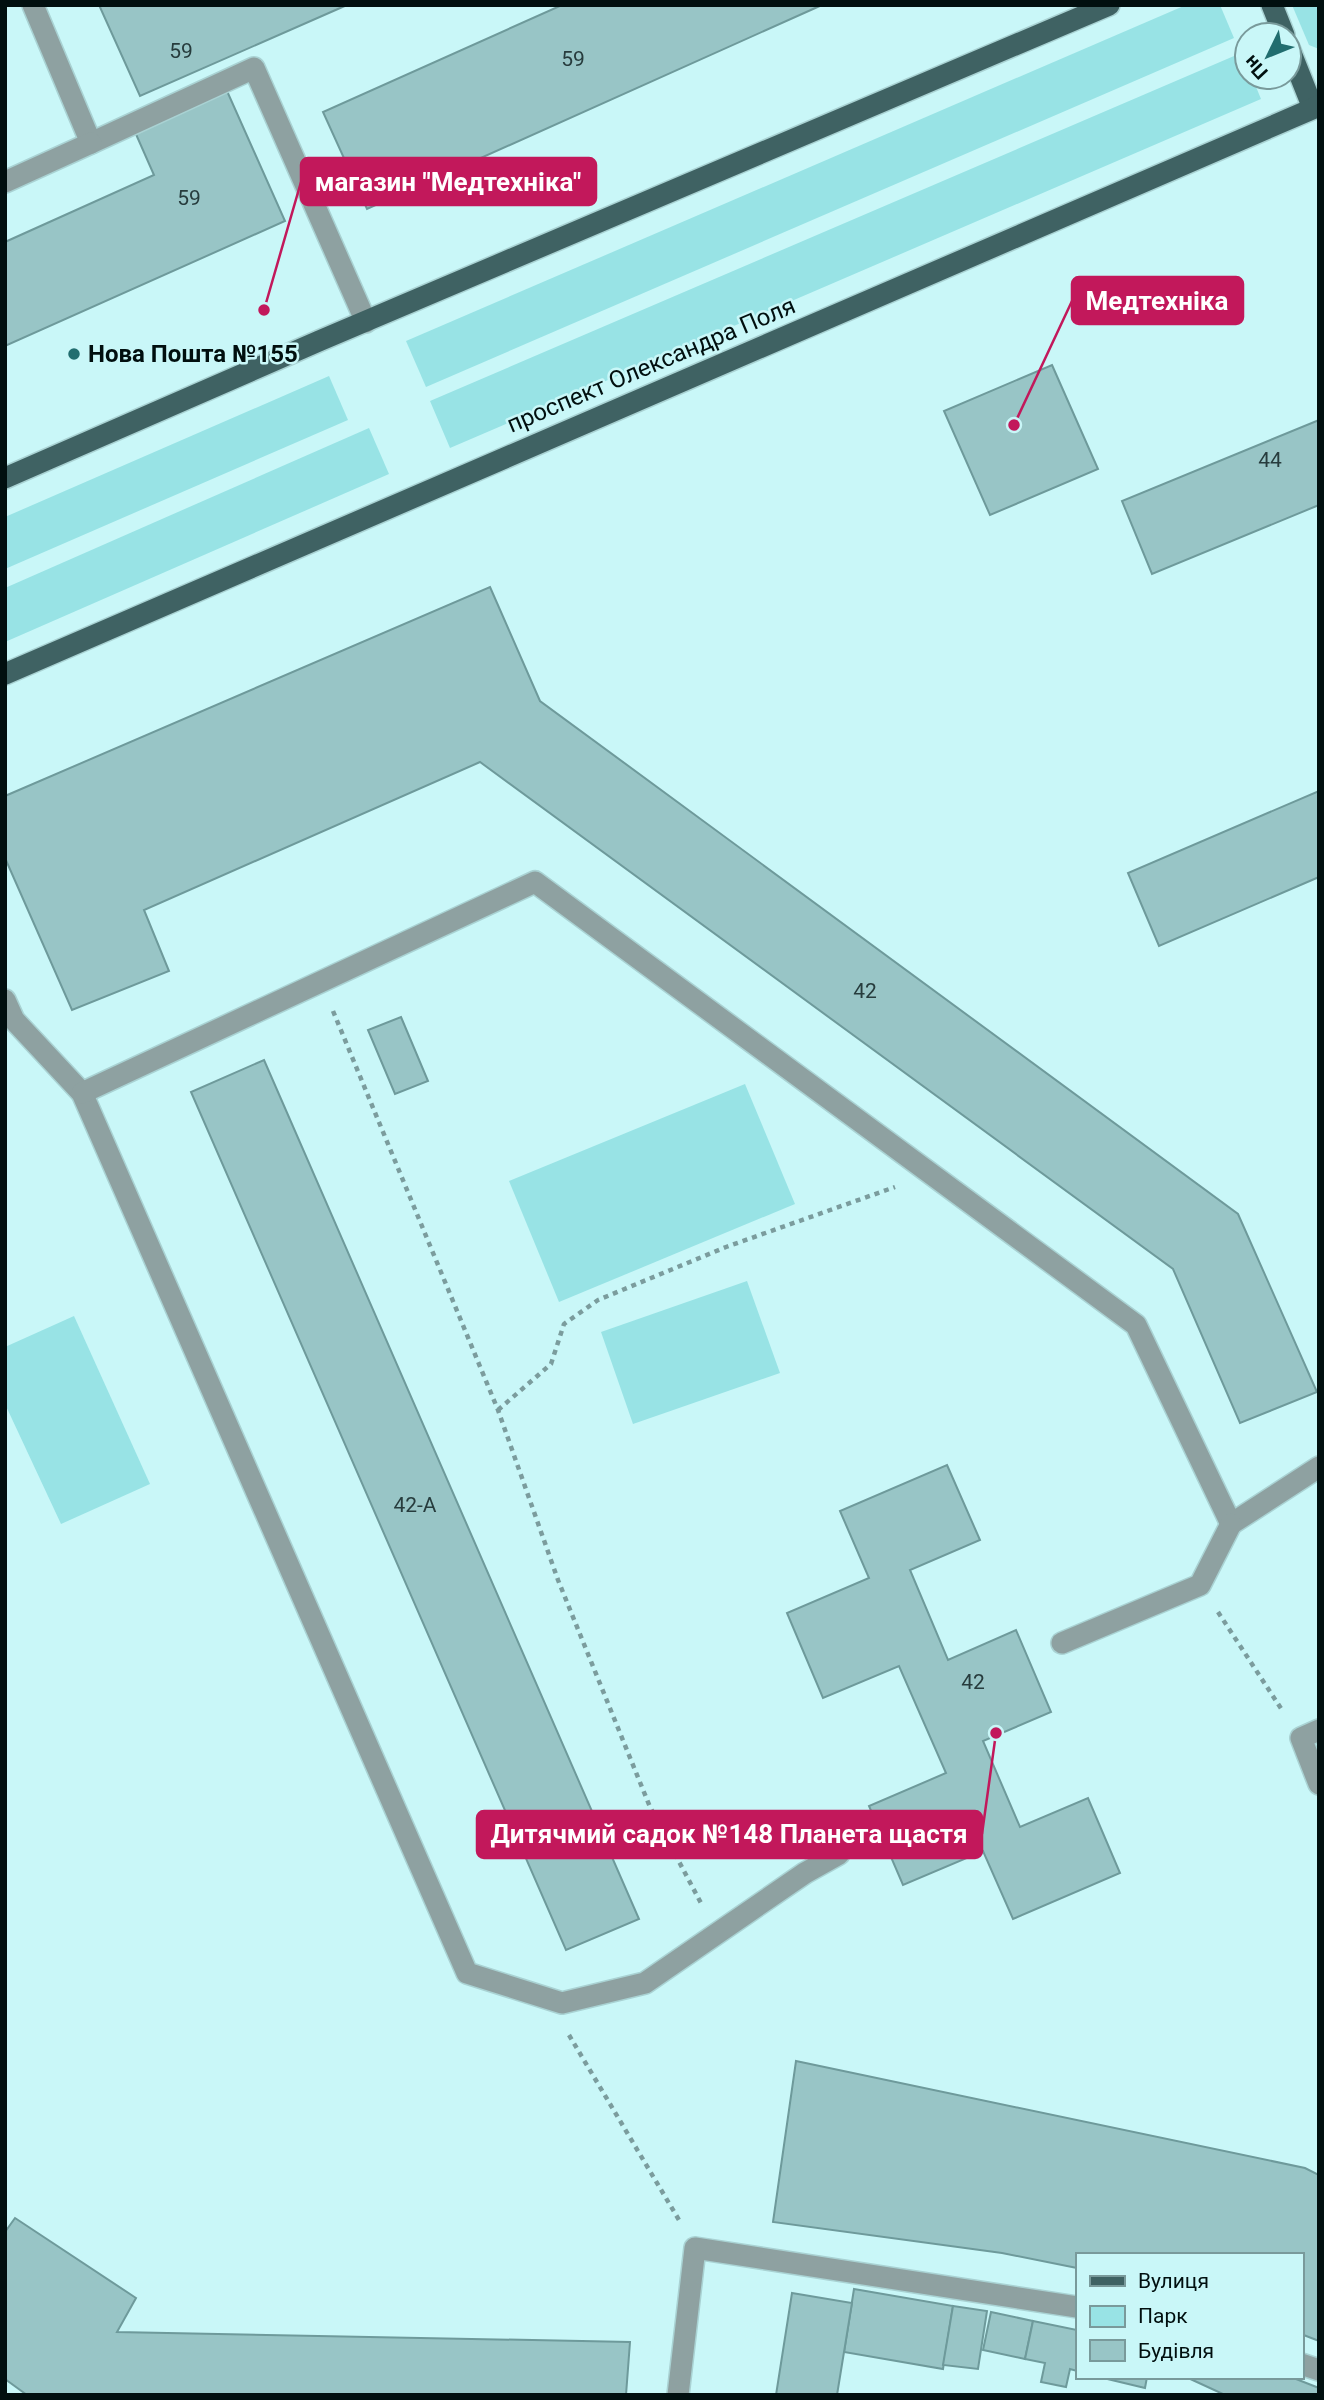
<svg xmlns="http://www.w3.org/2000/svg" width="1324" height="2400" font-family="Roboto,sans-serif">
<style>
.green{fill:#98e3e5}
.building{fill:#98c5c6;stroke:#6e9a9b;stroke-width:2}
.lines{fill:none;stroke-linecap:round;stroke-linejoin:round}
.lane-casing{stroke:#a9d2d3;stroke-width:24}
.primary-casing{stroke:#a9d2d3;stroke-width:24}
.path{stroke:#7b9c9d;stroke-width:4.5;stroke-dasharray:5 5;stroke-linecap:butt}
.lane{stroke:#8ea1a1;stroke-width:21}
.primary{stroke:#3f6263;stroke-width:21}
.poi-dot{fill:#216d6f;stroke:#c9f7f8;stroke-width:2.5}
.labels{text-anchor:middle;stroke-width:5;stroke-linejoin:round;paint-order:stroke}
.number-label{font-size:21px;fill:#273c3d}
.poi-label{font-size:24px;font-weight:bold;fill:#010f0f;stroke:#c9f7f8;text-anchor:start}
.street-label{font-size:24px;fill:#010f0f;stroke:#c9f7f8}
.leader{fill:none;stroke:#c2185b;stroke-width:2.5}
.callout-dot{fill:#c2185b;stroke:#c9f7f8;stroke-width:2.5}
.callout{fill:#c2185b;stroke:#c2185b;stroke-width:2.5}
.callout-label{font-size:26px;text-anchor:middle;font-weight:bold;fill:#fff}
</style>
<rect width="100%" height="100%" fill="#c9f7f8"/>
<g class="green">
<path d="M 1186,5 L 1220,5 L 1234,38 L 426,387 L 406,341 Z"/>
<path d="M 1292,5 L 1317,5 L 1319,49 L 1309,45 Z"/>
<path d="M 1241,53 L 1247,66 L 1247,77 L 1252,77 L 1261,99 L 450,448 L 430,401 Z"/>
<path d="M 329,376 L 348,420 L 5,569 L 5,517 Z"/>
<path d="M 369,428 L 389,474 L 5,642 L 5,588 Z"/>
<path d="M 745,1084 L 795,1204 L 559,1302 L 509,1181 Z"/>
<path d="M 747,1281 L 780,1373 L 633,1424 L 601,1332 Z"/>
<path d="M 74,1316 L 150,1484 L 61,1524 L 5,1404 L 5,1347 Z"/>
</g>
<g class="building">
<path d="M 99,5 L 347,5 L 140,96 Z"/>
<path d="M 562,5 L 822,5 L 367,209 L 323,112 Z"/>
<path d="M 227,91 L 285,221 L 5,346 L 5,242 L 154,175 L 135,132 Z"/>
<path d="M 1052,365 L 1098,469 L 990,515 L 944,411 Z"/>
<path d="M 1319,420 L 1319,505 L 1152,574 L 1122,501 Z"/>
<path d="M 490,587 L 540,701 L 1238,1214 L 1317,1392 L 1240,1423 L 1173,1269 L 480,762 L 144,910 L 169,971 L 72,1010 L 5,858 L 5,796 Z"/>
<path d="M 1319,791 L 1319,877 L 1159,946 L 1128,873 Z"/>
<path d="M 401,1017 L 428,1081 L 395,1094 L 368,1030 Z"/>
<path d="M 264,1060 L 639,1919 L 566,1950 L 191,1092 Z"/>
<path d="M 947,1465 L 980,1540 L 910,1570 L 948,1660 L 1016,1630 L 1051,1712 L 983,1741 L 1020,1827 L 1088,1798 L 1120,1873 L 1013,1919 L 983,1851 L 903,1885 L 869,1806 L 946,1773 L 899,1666 L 823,1698 L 787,1613 L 869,1578 L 840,1511 Z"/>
<path d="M 796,2061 L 1305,2168 L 1319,2175 L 1319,2341 L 1301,2334 L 1301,2255 L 1077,2255 L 1077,2268 L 1002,2253 L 773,2222 Z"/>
<path d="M 15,2218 L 136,2298 L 117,2332 L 630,2342 L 626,2395 L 27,2395 L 5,2379 L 5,2232 Z"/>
<path d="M 854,2289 L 953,2306 L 943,2369 L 844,2352 Z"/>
<path d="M 792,2293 L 852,2303 L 837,2395 L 776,2395 Z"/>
<path d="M 953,2306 L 987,2311 L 978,2369 L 943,2365 Z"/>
<path d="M 991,2312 L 1033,2321 L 1025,2359 L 983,2350 Z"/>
<path d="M 1033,2321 L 1077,2330 L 1077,2371 L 1070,2369 L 1066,2387 L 1041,2382 L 1045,2363 L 1025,2359 Z"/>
<path d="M 1099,2377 L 1147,2377 L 1145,2388 Z"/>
<path d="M 1186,2377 L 1291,2377 L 1319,2388 L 1319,2395 L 1225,2395 Z"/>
</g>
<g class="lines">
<g class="lane-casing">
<g id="lane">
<path d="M 33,5 L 91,143 L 254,68 L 366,322"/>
<path d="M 5,182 L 91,143"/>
<path d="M 5,1000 L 14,1020 L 82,1093 L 467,1973 L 562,2003 L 645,1983 L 805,1873 L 839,1854"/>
<path d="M 82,1093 L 535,882 L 1136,1325 L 1231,1524 L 1319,1467"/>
<path d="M 1062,1643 L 1200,1585 L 1231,1524"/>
<path d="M 1319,1730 L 1301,1738 L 1319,1784"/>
<path d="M 1301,2364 L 1319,2370"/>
<path d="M 678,2395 L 695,2248 L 1077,2307"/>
</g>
</g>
<g class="primary-casing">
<g id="primary">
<path d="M 1272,5 L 1284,35"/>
<path d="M 1289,48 L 1313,108"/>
<path d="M 5,478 L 319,341 L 1109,5"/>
<path d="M 5,674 L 1319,106"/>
</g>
</g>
<g class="path">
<path d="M 333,1011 L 498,1410 L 558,1580 L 650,1807 L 702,1905"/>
<path d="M 498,1410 L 551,1364 L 564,1324 L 598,1300 L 726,1247 L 895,1187"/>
<path d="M 1218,1612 L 1282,1710"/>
<path d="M 569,2035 L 679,2220"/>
</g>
<use href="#lane" class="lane"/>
<use href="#primary" class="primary"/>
</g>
<circle class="poi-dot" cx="74" cy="354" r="7"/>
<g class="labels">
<g class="number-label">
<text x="181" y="58">59</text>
<text x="573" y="66">59</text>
<text x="189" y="205">59</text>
<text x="1270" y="467">44</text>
<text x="865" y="998">42</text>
<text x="415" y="1512">42-А</text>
<text x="973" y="1689">42</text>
</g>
<g class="poi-label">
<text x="88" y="362">Нова Пошта №155</text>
</g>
<g class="street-label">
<text transform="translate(651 365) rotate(-23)" y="8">проспект Олександра Поля</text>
</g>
</g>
<path class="leader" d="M264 310L301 182M1014 425L1072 301M996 1733L982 1834"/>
<g class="callout-dot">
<circle cx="264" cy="310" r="7"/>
<circle cx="1014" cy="425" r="7"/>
<circle cx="996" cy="1733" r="7"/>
</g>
<g class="callout">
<rect x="301" y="158" width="295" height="47" rx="7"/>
<rect x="1072" y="277" width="171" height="47" rx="7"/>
<rect x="477" y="1811" width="505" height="47" rx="7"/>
</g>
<g class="callout-label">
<text x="448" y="191">магазин "Медтехніка"</text>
<text x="1157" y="310">Медтехніка</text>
<text x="729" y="1843">Дитячмий садок №148 Планета щастя</text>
</g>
<rect width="1324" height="2400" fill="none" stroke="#010f0f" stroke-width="14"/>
<rect x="1076" y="2253" width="228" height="126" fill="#c9f7f8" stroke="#799a9b" stroke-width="2"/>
<rect x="1090" y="2276" width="35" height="10" fill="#3f6263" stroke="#799a9b" stroke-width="2"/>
<text x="1138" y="2288" font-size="21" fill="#010f0f">Вулиця</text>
<rect x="1090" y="2306" width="35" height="21" fill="#98e3e5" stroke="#799a9b" stroke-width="2"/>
<text x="1138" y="2323" font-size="21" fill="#010f0f">Парк</text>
<rect x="1090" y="2340" width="35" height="21" fill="#98c5c6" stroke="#799a9b" stroke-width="2"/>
<text x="1138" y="2358" font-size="21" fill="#010f0f">Будівля</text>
<g transform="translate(1268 56) rotate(227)"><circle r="33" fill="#c9f7f8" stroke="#799a9b" stroke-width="2"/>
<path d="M0-5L12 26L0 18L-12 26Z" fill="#216d6f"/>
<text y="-10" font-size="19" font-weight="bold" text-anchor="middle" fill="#010f0f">Пн</text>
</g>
</svg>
